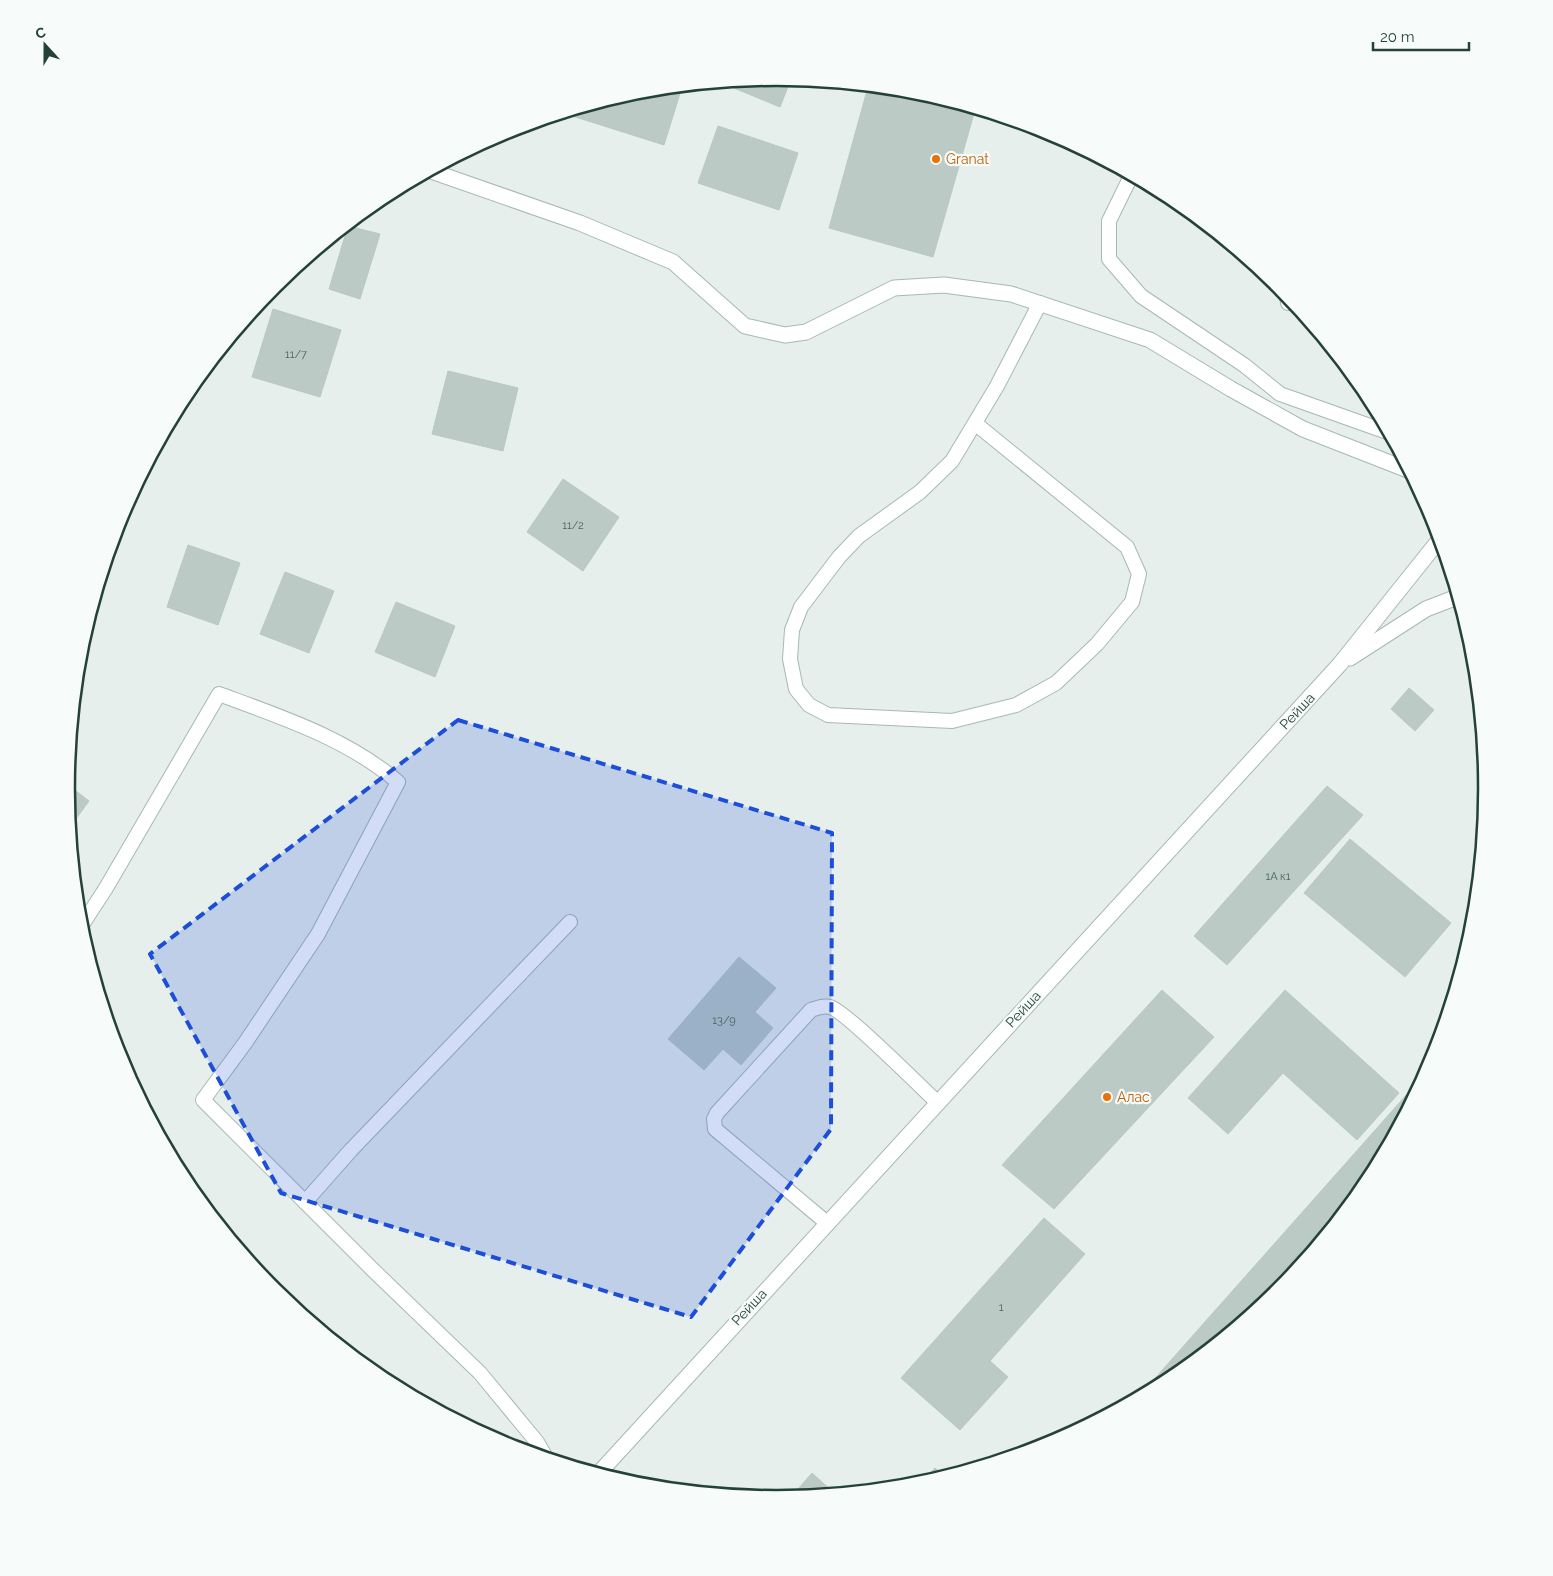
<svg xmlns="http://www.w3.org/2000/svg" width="1553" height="1576" font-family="Raleway,sans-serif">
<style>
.building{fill:#bbcac4;stroke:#b8c9c2}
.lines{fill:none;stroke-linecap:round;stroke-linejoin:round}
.lane-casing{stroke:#a8b8b2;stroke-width:16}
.street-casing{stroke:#a8b8b2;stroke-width:17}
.lane{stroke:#fff;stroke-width:14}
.street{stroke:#fff;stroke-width:15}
.marked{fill:#1d4ed8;fill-opacity:0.2;stroke:#1d4ed8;stroke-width:4;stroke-dasharray:10 6;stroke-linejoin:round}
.food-dot{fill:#e8710a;stroke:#f7fbf9;stroke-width:2}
.labels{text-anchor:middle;stroke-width:4.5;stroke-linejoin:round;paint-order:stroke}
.number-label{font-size:11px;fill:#4a645c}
.food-label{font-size:14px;fill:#c56008;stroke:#f7fbf9;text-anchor:start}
.street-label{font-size:14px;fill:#24423a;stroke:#f7fbf9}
.rim{fill:none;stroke:#24423a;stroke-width:2.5}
</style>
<rect width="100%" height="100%" fill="#e6efeb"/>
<g class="building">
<path d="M 777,78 L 791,79 L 780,107 L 734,88 L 736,82 Z"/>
<path d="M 682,87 L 664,145 L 566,114 L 638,91 Z"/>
<path d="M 868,87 L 915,91 L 975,110 L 933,257 L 829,228 Z"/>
<path d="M 718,126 L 798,153 L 779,210 L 698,183 Z"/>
<path d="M 348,226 L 380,234 L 360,299 L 329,289 Z"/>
<path d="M 273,309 L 341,330 L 320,397 L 252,377 Z"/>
<path d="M 448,371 L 518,388 L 503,451 L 432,434 Z"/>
<path d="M 563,479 L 619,517 L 583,571 L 527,532 Z"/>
<path d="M 188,545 L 240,563 L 218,625 L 167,607 Z"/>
<path d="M 285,572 L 334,591 L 309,653 L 260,634 Z"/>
<path d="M 396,602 L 455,626 L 435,677 L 375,652 Z"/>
<path d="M 1409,688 L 1434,710 L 1415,731 L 1391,709 Z"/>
<path d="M 67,784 L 89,801 L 70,827 L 66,788 Z"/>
<path d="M 1327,786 L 1363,815 L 1227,965 L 1194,936 Z"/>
<path d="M 1350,839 L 1451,923 L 1405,977 L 1304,893 Z"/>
<path d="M 739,957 L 776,988 L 755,1012 L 773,1028 L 741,1065 L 723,1049 L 704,1070 L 668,1039 Z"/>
<path d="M 1162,990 L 1214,1037 L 1054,1209 L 1002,1165 Z"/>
<path d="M 1285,990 L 1399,1093 L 1357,1140 L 1283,1073 L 1228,1134 L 1188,1098 Z"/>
<path d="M 1424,1075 L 1367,1183 L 1279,1290 L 1171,1379 L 1141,1394 Z"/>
<path d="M 1044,1218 L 1085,1254 L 990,1361 L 1008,1377 L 960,1430 L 901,1378 Z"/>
<path d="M 935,1468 L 944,1476 L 922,1482 Z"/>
<path d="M 812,1473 L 834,1493 L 791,1497 Z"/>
</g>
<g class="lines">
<g class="lane-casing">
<g id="lane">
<path d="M 1131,176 L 1109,221 L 1109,259 L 1141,296 L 1244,365 L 1280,394 L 1387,432"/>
<path d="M 1287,295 L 1288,303 L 1292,302"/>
<path d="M 976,424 L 1127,547 L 1139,574 L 1132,602 L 1097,644 L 1056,683 L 1016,705 L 952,721 L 828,715 L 809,705 L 796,689 L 790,659 L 792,630 L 801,607 L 839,557 L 859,536 L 920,492 L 952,461 L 997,386 L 1040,303"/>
<path d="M 80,928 L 106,888 L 219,694 C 281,717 346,738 398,782 L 318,934 L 245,1043 L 203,1100 L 372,1269 L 480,1373 L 537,1442 L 545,1456"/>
<path d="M 305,1202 L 351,1150 L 570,922"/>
<path d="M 827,1223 L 715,1129 L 714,1119 L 717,1113 L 811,1010 C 817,1008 823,1005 830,1007 C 844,1010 921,1087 938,1103"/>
</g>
</g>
<g class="street-casing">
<g id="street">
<path d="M 431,171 L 580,223 L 673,262 L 745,326 L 785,335 L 806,332 L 894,288 L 944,285 L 1011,294 L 1150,340 L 1231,389 L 1303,429 L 1408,470"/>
<path d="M 1350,658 L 1426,609 L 1457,597"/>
<path d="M 599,1473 L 1340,664 L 1440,539"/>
</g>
</g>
<use href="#lane" class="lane"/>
<use href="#street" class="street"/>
</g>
<path class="marked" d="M 458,720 L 832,833 L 831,1129 L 691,1317 L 281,1193 L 150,954 Z"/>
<g class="food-dot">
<circle cx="936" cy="159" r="5"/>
<circle cx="1107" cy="1097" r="5"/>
</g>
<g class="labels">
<g class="number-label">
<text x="296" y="358">11/7</text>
<text x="573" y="529">11/2</text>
<text x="1278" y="880">1А к1</text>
<text x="724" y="1024">13/9</text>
<text x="1001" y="1311">1</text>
</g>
<g class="food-label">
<text x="946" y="164">Granat</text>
<text x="1117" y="1102">Алас</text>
</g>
<g class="street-label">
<text transform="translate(1297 711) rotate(-47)" y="5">Рейша</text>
<text transform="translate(1023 1009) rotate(-47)" y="5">Рейша</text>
<text transform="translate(749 1307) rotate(-47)" y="5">Рейша</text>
</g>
</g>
<path d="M0 0H1553V1576H0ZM776 86H777A701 701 0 0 1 1478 787V789A701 701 0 0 1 777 1490H776A701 701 0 0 1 75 789V787A701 701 0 0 1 776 86Z" fill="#f7fbf9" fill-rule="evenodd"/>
<path class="rim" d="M776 86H777A701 701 0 0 1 1478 787V789A701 701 0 0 1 777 1490H776A701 701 0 0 1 75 789V787A701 701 0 0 1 776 86Z"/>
<g transform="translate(45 45) rotate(339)" stroke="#f7fbf9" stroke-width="4" paint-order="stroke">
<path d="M0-4L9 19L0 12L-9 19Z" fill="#24423a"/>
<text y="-8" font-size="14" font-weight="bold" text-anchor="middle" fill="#24423a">С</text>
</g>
<path d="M1373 42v8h96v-8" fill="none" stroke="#24423a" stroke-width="2.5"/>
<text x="1380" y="42" font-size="15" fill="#24423a" stroke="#f7fbf9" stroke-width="4" paint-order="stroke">20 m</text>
</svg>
